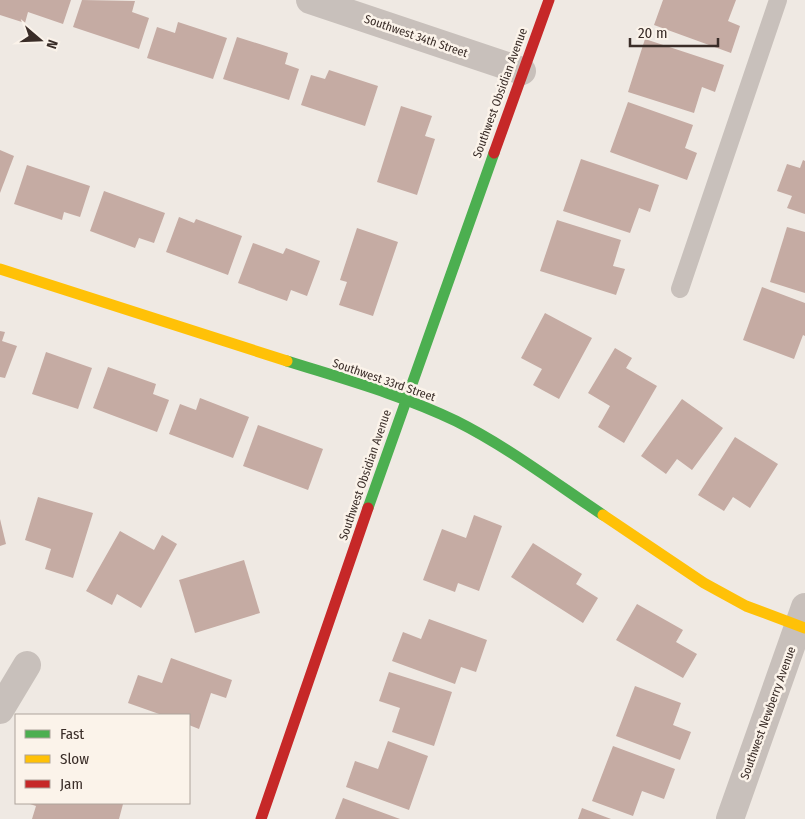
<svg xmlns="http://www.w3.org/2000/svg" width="805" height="819" font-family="'Fira Sans Condensed',sans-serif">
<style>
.building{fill:#c5aba3}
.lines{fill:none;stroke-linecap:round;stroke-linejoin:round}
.lane{stroke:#c8c0bb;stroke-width:18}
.street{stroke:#c8c0bb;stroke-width:28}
.fast{stroke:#4caf50;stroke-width:11}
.slow{stroke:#ffc107;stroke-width:11}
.jam{stroke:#c62828;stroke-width:11}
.labels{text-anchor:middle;stroke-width:5;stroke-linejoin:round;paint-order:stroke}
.street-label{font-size:12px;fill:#3a2d28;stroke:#fbf3ea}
</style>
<rect width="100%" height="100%" fill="#efe9e3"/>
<g class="building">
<path d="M 0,0 L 71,0 L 63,24 L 28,12 L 25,23 L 0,15 Z"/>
<path d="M 82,0 L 135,1 L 132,12 L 149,18 L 139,49 L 73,27 Z"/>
<path d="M 663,0 L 736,0 L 728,21 L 740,26 L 731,53 L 654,25 Z"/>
<path d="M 178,22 L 227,38 L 213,79 L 147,58 L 157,27 L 175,33 Z"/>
<path d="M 237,37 L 288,53 L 285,64 L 299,69 L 289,100 L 223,79 Z"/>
<path d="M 645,39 L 724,65 L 715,92 L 702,87 L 694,113 L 628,92 Z"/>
<path d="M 329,70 L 378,86 L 365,126 L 301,105 L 311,75 L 325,79 Z"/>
<path d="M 628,102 L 693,125 L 685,148 L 697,153 L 687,180 L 610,152 Z"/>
<path d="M 401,106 L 432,116 L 425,136 L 435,139 L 417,195 L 377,182 Z"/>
<path d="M 0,150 L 14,156 L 0,193 Z"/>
<path d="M 581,159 L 659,185 L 650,212 L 639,208 L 630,233 L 563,211 Z"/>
<path d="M 803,160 L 805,161 L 805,214 L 787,208 L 792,196 L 777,191 L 787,164 L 800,168 Z"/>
<path d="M 27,165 L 90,186 L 80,217 L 64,212 L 62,220 L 14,204 Z"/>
<path d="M 104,191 L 165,213 L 154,243 L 139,238 L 135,248 L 90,231 Z"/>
<path d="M 179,217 L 194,223 L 196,219 L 242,236 L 228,275 L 166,252 Z"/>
<path d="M 557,220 L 621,240 L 613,266 L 625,269 L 616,295 L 540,271 Z"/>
<path d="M 787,227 L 805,232 L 805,293 L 770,282 Z"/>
<path d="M 357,228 L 398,242 L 373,316 L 339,305 L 347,282 L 340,280 Z"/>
<path d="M 253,243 L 283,254 L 286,248 L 320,261 L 307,296 L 291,290 L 287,301 L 238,283 Z"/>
<path d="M 762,287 L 805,303 L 805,336 L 803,335 L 794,359 L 743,340 Z"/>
<path d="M 545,313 L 592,338 L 559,399 L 533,385 L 542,369 L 521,358 Z"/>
<path d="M 0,331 L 5,332 L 2,341 L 17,346 L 5,378 L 0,377 Z"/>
<path d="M 615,348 L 632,358 L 626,368 L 657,386 L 624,443 L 598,427 L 610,406 L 588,393 Z"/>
<path d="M 46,352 L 92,368 L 78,409 L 32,394 Z"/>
<path d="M 108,367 L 156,384 L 153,394 L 169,400 L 157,432 L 93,408 Z"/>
<path d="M 200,398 L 249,417 L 233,458 L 169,434 L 180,404 L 196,410 Z"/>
<path d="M 682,399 L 723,428 L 692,470 L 677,459 L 666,474 L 641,456 Z"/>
<path d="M 258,425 L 323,449 L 308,490 L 243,466 Z"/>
<path d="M 735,437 L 778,464 L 750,508 L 733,497 L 724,511 L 698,495 Z"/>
<path d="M 38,497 L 93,513 L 73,578 L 45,569 L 51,549 L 25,540 Z"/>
<path d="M 474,515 L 502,526 L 479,591 L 458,583 L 455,592 L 423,580 L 442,529 L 466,538 Z"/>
<path d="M 0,519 L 6,544 L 0,546 Z"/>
<path d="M 120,531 L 154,550 L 162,535 L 177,544 L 141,608 L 117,594 L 112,605 L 86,591 Z"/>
<path d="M 533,543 L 582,574 L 576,584 L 598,598 L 583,623 L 511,577 Z"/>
<path d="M 244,560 L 260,613 L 195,633 L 179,580 Z"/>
<path d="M 637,604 L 683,630 L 676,642 L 697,654 L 683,678 L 616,640 Z"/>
<path d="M 429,619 L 487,640 L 476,672 L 461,667 L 455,684 L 392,661 L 403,632 L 421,639 Z"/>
<path d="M 171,658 L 232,680 L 226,698 L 211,693 L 199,729 L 189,725 L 189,715 L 162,715 L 128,703 L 138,675 L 162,683 Z"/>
<path d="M 389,672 L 452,692 L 434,746 L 392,732 L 400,708 L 379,701 Z"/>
<path d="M 635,686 L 681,703 L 673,725 L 691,732 L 680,760 L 616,736 Z"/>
<path d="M 388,741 L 428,756 L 409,810 L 346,787 L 355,761 L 378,769 Z"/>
<path d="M 613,746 L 675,769 L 664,799 L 642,791 L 633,816 L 592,801 Z"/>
<path d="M 343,798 L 400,819 L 335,819 Z"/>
<path d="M 27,803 L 119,803 L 123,804 L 119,819 L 32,819 L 36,806 Z"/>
<path d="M 582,808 L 611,819 L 578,819 Z"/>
</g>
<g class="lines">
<path class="lane" d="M 680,289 L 778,0"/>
<g class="street">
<path d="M 310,0 L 522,71"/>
<path d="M 0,710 L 27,665"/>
<path d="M 730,819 L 805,607"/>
</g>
<g class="fast">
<path d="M 287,361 C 344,379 402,395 456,421 C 508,447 555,483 603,515"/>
<path d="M 368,508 L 494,153"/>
</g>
<g class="slow">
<path d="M 0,269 L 287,361"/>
<path d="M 603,515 L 704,583 L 746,606 L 805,628"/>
</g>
<g class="jam">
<path d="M 494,153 L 549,0"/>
<path d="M 261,819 L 368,508"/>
</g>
</g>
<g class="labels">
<g class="street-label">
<text transform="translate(416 36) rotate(19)" y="4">Southwest 34th Street</text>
<text transform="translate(500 93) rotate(-70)" y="4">Southwest Obsidian Avenue</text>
<text transform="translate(384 380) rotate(19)" y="4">Southwest 33rd Street</text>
<text transform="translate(365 475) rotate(-71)" y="4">Southwest Obsidian Avenue</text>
<text transform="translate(768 713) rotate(-70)" y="4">Southwest Newberry Avenue</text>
</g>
</g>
<rect x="15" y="714" width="175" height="90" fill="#fbf3ea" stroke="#aea49c"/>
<rect x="25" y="730" width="25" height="8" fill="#4caf50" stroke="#aea49c"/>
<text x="60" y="739" font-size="15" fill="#3a2d28">Fast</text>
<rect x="25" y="755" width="25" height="8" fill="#ffc107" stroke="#aea49c"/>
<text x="60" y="764" font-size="15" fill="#3a2d28">Slow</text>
<rect x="25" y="780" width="25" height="8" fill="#c62828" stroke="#aea49c"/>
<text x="60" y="789" font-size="15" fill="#3a2d28">Jam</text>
<g transform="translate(40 40) rotate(109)" stroke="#fbf3ea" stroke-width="4" paint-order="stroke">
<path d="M0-4L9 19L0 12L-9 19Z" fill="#3a2d28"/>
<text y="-8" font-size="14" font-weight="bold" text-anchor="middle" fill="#3a2d28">N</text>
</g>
<path d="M630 38v8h88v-8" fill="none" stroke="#3a2d28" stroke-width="2.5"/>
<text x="638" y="38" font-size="15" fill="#3a2d28" stroke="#fbf3ea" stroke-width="4" paint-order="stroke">20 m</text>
</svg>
